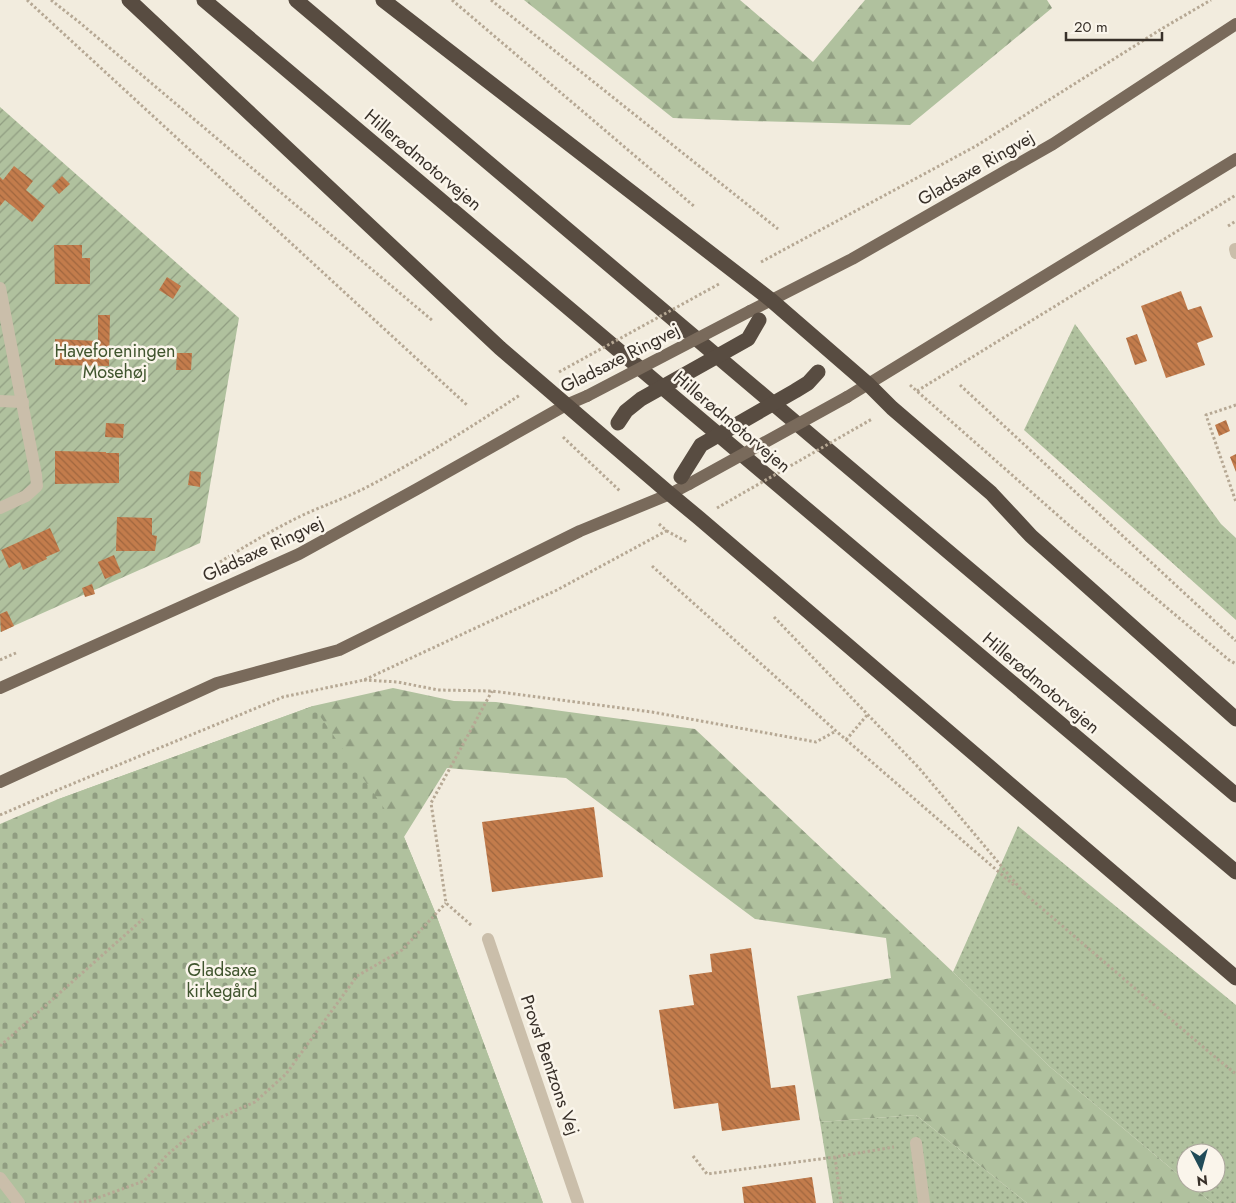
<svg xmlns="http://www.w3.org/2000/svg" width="1236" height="1203" font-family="Jost,sans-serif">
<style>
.grass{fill:url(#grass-dots)}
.forest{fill:url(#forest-firs)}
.cemetery{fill:url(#cemetery-stones)}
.garden{fill:url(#garden-furrows)}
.building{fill:url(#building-back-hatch)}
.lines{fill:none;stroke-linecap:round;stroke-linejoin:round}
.path{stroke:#b6a894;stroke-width:3;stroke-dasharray:2.5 2.5;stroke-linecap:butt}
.lane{stroke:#cabeaa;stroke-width:12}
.street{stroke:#cabeaa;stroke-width:12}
.primary{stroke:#796a5b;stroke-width:12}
.highway{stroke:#584c41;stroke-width:15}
.path-bridge{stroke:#b6a894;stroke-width:3;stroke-dasharray:2.5 2.5;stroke-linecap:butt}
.primary-bridge{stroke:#796a5b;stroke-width:12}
.highway-bridge{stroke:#584c41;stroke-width:15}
.labels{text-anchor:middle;stroke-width:5;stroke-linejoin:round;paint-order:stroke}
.street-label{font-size:18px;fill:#383029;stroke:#faf5eb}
.park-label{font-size:18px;fill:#40552e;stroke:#faf5eb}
</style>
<defs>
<pattern id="grass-dots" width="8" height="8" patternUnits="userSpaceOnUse" patternTransform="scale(1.25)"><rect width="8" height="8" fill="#b0c19e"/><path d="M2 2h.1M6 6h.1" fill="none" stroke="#909d81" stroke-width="1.8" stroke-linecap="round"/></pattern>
<pattern id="forest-firs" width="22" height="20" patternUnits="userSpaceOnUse" patternTransform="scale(1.25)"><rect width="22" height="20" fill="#b0c19e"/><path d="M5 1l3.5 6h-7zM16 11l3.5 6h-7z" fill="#909d81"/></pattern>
<pattern id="cemetery-stones" width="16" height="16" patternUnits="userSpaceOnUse" patternTransform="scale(1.25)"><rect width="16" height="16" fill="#b0c19e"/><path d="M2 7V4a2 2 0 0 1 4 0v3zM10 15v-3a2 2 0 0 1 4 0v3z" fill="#909d81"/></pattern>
<pattern id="garden-furrows" width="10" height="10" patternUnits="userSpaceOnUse" patternTransform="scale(1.25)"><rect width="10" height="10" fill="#b0c19e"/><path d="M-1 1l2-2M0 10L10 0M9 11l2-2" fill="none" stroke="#909d81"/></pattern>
<pattern id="building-back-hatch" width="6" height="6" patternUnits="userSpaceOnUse" patternTransform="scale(1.25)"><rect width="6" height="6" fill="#c37c4c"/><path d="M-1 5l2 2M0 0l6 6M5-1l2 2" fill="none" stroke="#9f663f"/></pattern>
</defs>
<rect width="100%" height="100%" fill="#f2ecde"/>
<g class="grass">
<path d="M 1075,324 L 1221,524 L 1236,538 L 1236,620 L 1024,430 Z"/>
<path d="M 1018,826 L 1236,1005 L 1236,1203 L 1212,1203 L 1188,1183 L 1216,1183 L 1216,1153 L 1186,1153 L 1186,1181 L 1049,1066 L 953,972 Z"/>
<path d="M 916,1115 L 1027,1203 L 833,1203 L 820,1122 Z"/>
</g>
<g class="forest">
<path d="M 524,0 L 740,0 L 813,62 L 865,0 L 1047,0 L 1052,8 L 910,125 L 748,121 L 673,118 Z"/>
<path d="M 393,688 L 454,701 L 496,702 L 695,729 L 953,972 L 1049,1066 L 1186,1181 L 1186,1183 L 1188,1183 L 1212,1203 L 1027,1203 L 916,1115 L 820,1122 L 797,996 L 891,978 L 886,938 L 755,919 L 566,778 L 447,768 L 404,837 L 435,912 L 543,1203 L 56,800 L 313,706 Z"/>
</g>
<path class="cemetery" d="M 313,706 L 404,837 L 435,912 L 543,1203 L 0,1203 L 0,824 L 56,800 Z"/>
<path class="garden" d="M 0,107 L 239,318 L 200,543 L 0,632 Z"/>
<g class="building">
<path d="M 14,166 L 33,181 L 26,190 L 45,206 L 32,222 L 5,200 L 0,206 L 0,177 L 3,180 Z"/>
<path d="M 62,176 L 70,184 L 59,194 L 52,186 Z"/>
<path d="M 54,245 L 82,245 L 82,258 L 90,258 L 90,284 L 55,284 Z"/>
<path d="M 167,277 L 181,286 L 173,299 L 159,290 Z"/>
<path d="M 1181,291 L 1188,310 L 1201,306 L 1213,337 L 1197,343 L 1205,365 L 1166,378 L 1141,306 Z"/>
<path d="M 98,315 L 110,315 L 109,366 L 55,365 L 55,339 L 98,341 Z"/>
<path d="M 1137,334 L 1147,361 L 1135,365 L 1126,338 Z"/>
<path d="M 177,353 L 192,353 L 191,370 L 176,370 Z"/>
<path d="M 1226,420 L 1230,431 L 1219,436 L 1215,425 Z"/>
<path d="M 106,423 L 124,424 L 123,438 L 105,437 Z"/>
<path d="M 55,451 L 106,452 L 106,453 L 119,453 L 119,483 L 55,484 Z"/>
<path d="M 1236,454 L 1236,472 L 1230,457 Z"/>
<path d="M 190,471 L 201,472 L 200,487 L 188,485 Z"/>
<path d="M 117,517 L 152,518 L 152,535 L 157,536 L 155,551 L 116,551 Z"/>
<path d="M 50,528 L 60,551 L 46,557 L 47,559 L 23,570 L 20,562 L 9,568 L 1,550 Z"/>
<path d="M 114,555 L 121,572 L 105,579 L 98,562 Z"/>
<path d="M 92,584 L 95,594 L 85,597 L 82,588 Z"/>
<path d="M 7,611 L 14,626 L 1,632 L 0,614 Z"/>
<path d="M 594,807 L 603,877 L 492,892 L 482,822 Z"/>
<path d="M 751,948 L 771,1088 L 795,1085 L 800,1120 L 722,1131 L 718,1103 L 674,1109 L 659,1010 L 694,1005 L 689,975 L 712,972 L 710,954 Z"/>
<path d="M 812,1177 L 816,1203 L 744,1203 L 742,1187 Z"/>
</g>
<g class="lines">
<g class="path">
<path d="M 27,0 L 468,406"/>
<path d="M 51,0 L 79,22 L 433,321"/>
<path d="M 452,0 L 695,207"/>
<path d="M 491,0 L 778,229"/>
<path d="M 1228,226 L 1236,221"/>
<path d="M 761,262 L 976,146 L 1163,28 L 1211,0"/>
<path d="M 910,385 L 1071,527 L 1229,660 L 1236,664"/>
<path d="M 960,385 L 1236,641"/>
<path d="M 917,391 L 1236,195"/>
<path d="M 1236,405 L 1206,415 L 1236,502"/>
<path d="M 563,437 L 620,491"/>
<path d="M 659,524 L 667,531 L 687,542"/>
<path d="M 220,562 C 247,545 274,529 303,515 C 325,505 348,497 369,486 C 421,459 471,427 520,395"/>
<path d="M 652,566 L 836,731 L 1015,886"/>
<path d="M 774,617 L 919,768 L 1024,893"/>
<path d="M 0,660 L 16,653"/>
<path d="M 364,680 L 398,682 L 438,690 L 492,691 L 652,712 L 816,742 L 836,731"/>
<path d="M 846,740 L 868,714"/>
<path d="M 0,815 L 55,791 L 283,697 L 364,680 L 557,590 L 668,530"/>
<path d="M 1024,893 L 1209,1052 L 1236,1074"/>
<path d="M 471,925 L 446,903 L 431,803 L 492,691"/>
<path d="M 0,1046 L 143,919"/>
<path d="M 693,1156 L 707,1174 L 835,1157 L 894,1147"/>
<path d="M 835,1157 L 841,1203"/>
<path d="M 74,1203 L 89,1201 L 144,1181 L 167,1155 L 201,1126 L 255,1102 L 286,1074 L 357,976 L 402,950 L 446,903"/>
</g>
<g class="lane">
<path d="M 0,288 L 36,475 L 37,486 L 26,496 L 0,508"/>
<path d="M 0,401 L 23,402"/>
<path d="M 916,1143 L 924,1203"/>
<path d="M 0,1178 L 19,1203"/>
</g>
<g class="street">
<path d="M 1236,249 L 1235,249 L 1236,253"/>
<path d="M 488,939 L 578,1203"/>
</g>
<g class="primary">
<path d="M 750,311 L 852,259 L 1053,144 L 1236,24"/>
<path d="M 847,397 L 1236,159"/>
<path d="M 0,688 L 299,554 L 417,489 L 566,405 L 587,396"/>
<path d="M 0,782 L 217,683 L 339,650 L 580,531 L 670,494 L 689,484"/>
</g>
<g class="highway">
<path d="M 129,0 L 500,348 L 670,494 L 699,518 L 1236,978"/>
<path d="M 204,0 L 1236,872"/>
<path d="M 296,0 L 1236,795"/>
<path d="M 383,0 L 771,300 L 869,385 L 892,408 L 991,493 L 1031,536 L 1236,719"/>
</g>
<g class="path-bridge">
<path d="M 559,372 L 719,284"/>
<path d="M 717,508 L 872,419"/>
</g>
<g class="primary-bridge">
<path d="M 587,396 L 750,311"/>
<path d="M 689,484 L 847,397"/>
</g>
<g class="highway-bridge">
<path d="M 618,423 L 626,411 L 641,399 L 748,339 L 759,320"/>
<path d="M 681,477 L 701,445 L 795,391 L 808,383 L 818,372"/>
</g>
</g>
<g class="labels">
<g class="street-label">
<text transform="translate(423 160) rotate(40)" y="6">Hillerødmotorvejen</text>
<text transform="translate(976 168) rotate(-30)" y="6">Gladsaxe Ringvej</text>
<text transform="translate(620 358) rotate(-27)" y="6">Gladsaxe Ringvej</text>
<text transform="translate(732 422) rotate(40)" y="6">Hillerødmotorvejen</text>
<text transform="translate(263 549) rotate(-25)" y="6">Gladsaxe Ringvej</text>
<text transform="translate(1041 683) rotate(40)" y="6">Hillerødmotorvejen</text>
<text transform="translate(550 1065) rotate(71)" y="6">Provst Bentzons Vej</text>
</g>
<g class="park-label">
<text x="115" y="357">Haveforeningen<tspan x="115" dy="21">Mosehøj</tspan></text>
<text x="222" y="976">Gladsaxe<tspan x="222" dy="21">kirkegård</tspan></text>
</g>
</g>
<g transform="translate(1201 1168) rotate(174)"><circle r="24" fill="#faf5eb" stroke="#aca69d"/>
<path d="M0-4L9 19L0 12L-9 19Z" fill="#204b58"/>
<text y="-8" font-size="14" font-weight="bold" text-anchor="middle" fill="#383029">N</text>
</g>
<path d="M1066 32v8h96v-8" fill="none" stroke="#383029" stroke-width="2.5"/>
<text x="1074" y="32" font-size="15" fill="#383029" stroke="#faf5eb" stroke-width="4" paint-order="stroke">20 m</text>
</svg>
